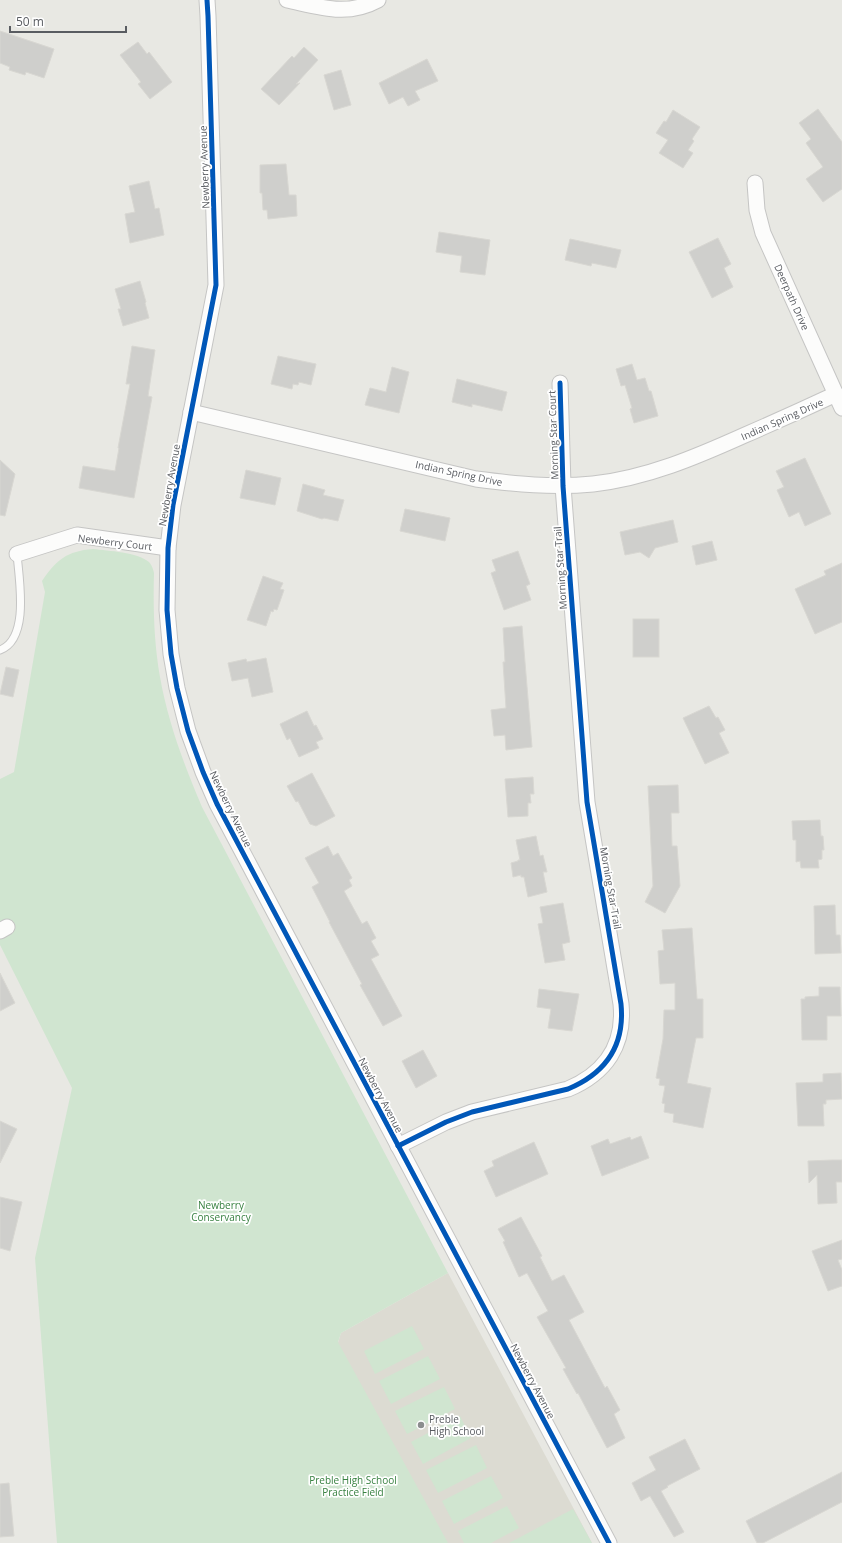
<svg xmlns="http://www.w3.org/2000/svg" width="842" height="1543" font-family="'Open Sans',sans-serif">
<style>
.education{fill:#dcdbd2}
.green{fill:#d0e5d0}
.building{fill:#cfcfcc;stroke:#d8d7d2}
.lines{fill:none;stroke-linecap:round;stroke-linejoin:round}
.lane-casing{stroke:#c5c5c4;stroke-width:9}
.street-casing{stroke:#c5c5c4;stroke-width:17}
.lane{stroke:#fcfcfb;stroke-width:7}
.street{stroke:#fcfcfb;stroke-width:15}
.cycleway-casing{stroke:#fff;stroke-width:8}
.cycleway{stroke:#0057b8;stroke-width:5}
.poi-dot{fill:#8b8d8e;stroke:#fff;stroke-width:1.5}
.labels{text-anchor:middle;stroke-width:3.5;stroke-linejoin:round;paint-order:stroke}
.street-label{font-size:10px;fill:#595c61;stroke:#fff}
.park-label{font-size:10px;fill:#388141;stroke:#fff}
.poi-label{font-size:10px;fill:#595c61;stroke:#fff;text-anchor:start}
</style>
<rect width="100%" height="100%" fill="#e8e8e3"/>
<path class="education" d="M 448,1273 L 592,1543 L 303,1543 L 287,1511 L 341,1333 Z"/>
<g class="green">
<path d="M 93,549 C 109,551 137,552 149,562 C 152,565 153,569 154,573 C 153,608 154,643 160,677 C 168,722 184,765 202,807 L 448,1273 L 341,1333 L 338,1342 L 448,1543 L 57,1543 L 35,1258 L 72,1088 L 0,945 L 0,779 L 14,772 L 45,592 L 42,581 C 56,560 67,551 93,549 Z"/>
<path d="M 412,1326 L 424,1349 L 375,1374 L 364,1351 Z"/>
<path d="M 428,1356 L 440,1379 L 391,1404 L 379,1381 Z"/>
<path d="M 444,1387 L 455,1409 L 407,1434 L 395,1411 Z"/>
<path d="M 460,1416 L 471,1438 L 423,1464 L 411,1442 Z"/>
<path d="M 476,1445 L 487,1468 L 438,1493 L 426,1470 Z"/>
<path d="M 491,1476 L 503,1498 L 454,1524 L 442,1501 Z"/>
<path d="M 507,1506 L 519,1528 L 491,1543 L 464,1543 L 458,1531 Z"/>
<path d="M 573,1509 L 592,1543 L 509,1543 Z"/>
</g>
<g class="building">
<path d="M 0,31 L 54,49 L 44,78 L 26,72 L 25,75 L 9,70 L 10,67 L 0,63 Z"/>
<path d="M 138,42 L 147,54 L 149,52 L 172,82 L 150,99 L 138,84 L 141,82 L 120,55 Z"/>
<path d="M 304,47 L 318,60 L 296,84 L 300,83 L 279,105 L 261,89 L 292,56 L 294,58 Z"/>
<path d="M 427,59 L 438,81 L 415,91 L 420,100 L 408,106 L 403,97 L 389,104 L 379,83 Z"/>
<path d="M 341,70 L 351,105 L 334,110 L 324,75 Z"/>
<path d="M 818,109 L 842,142 L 842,189 L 823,202 L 806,179 L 823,167 L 806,143 L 811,139 L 799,123 Z"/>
<path d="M 673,110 L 700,127 L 692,139 L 694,141 L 688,150 L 693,153 L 683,168 L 659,153 L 668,140 L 656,133 L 664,121 L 666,122 Z"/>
<path d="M 286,164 L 289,195 L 296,195 L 297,216 L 268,219 L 267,210 L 263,210 L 262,193 L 260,193 L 260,165 Z"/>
<path d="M 149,181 L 155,209 L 159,208 L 164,235 L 130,243 L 125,214 L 135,212 L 129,186 Z"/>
<path d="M 439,232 L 490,240 L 485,275 L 460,272 L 462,256 L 436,252 Z"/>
<path d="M 718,238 L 731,264 L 724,268 L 733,287 L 712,298 L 689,252 Z"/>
<path d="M 570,239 L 621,250 L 616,268 L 592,263 L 591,266 L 565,260 Z"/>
<path d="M 140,281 L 146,302 L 145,303 L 149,318 L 123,326 L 118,309 L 121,309 L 115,289 Z"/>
<path d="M 132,346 L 155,350 L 148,396 L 152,397 L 134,498 L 79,488 L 83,466 L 115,471 L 119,448 L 118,448 L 130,384 L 126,384 Z"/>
<path d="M 278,356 L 316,364 L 311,385 L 299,382 L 298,385 L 293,384 L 292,389 L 271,384 Z"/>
<path d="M 632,364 L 637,380 L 645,378 L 649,391 L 651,391 L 658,416 L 634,423 L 630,409 L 632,408 L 625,385 L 621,386 L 616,369 Z"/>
<path d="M 392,367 L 409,372 L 399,413 L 365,405 L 370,388 L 386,392 Z"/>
<path d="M 457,379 L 507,392 L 502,411 L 472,404 L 472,407 L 452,402 Z"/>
<path d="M 805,458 L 831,514 L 805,526 L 799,512 L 789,517 L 777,490 L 784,487 L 776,471 Z"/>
<path d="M 0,460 L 15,474 L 5,516 L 0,515 Z"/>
<path d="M 246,470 L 281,478 L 275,505 L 240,498 Z"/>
<path d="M 303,484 L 325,490 L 323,495 L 344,500 L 338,521 L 324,518 L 322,519 L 297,511 Z"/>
<path d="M 405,509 L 450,518 L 445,541 L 400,531 Z"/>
<path d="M 673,520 L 678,542 L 655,548 L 649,558 L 640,552 L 625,555 L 620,532 Z"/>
<path d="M 712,541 L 717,560 L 696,565 L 692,546 Z"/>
<path d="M 518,551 L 530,584 L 526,586 L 531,600 L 504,610 L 491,573 L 496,571 L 492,560 Z"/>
<path d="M 842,563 L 842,622 L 815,634 L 795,589 L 826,575 L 824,571 Z"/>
<path d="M 263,576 L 283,583 L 280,589 L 284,590 L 277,610 L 274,609 L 273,612 L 271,611 L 266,626 L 247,620 Z"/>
<rect x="633" y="619" width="26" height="38"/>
<path d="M 522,626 L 532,747 L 506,750 L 505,735 L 494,736 L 491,710 L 506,708 L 503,662 L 505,662 L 503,628 Z"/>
<path d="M 266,658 L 273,692 L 252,697 L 248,678 L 232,681 L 228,663 L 246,659 L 247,662 Z"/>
<path d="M 6,667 L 19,670 L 13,697 L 0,694 Z"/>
<path d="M 709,706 L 716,718 L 718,717 L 725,730 L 719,733 L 729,753 L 705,764 L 683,718 Z"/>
<path d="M 307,711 L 314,726 L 316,725 L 323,739 L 316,742 L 319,748 L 299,757 L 290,738 L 287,740 L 280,724 Z"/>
<path d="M 312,773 L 335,816 L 316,826 L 310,824 L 298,801 L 296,802 L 287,786 Z"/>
<path d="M 533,777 L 534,794 L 530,794 L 531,803 L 528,803 L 528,816 L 508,817 L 505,779 Z"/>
<path d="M 678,785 L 679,813 L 671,813 L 672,846 L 677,846 L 680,886 L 665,913 L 645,902 L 653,886 L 648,786 Z"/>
<path d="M 820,820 L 821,836 L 823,836 L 824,850 L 822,850 L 822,859 L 818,860 L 819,868 L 801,868 L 800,861 L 796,862 L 796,840 L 793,840 L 792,821 Z"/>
<path d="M 536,836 L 540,856 L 543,855 L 547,872 L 543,872 L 547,892 L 528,897 L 524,877 L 521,877 L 521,875 L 513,877 L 511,863 L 518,861 L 518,860 L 520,860 L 516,840 Z"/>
<path d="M 328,846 L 333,856 L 338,853 L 352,878 L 349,880 L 352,886 L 344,891 L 362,924 L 367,921 L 376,938 L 371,941 L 379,955 L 371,959 L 402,1016 L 383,1026 L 360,985 L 362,984 L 329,922 L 330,922 L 312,887 L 319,883 L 305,858 Z"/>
<path d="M 563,903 L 570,942 L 562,944 L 565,960 L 545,963 L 538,924 L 543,923 L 540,907 Z"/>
<path d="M 835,905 L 836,935 L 840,935 L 841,953 L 815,954 L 814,906 Z"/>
<path d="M 692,928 L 697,999 L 703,999 L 703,1038 L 696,1038 L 687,1083 L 711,1088 L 703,1128 L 673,1122 L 674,1114 L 664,1112 L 665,1104 L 662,1103 L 665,1086 L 659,1085 L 660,1079 L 656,1078 L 663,1039 L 664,1010 L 675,1010 L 675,983 L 660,984 L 658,951 L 664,950 L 662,930 Z"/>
<path d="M 0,973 L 15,1003 L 0,1011 Z"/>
<path d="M 819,987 L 840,987 L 841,1016 L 827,1016 L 827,1040 L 802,1040 L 801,999 L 805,999 L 805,997 L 819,996 Z"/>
<path d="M 539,989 L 579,994 L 572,1031 L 548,1028 L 551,1009 L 537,1007 Z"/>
<path d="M 423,1050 L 437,1076 L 416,1088 L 402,1061 Z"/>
<path d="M 841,1073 L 842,1099 L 826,1100 L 826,1104 L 823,1104 L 824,1126 L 798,1126 L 796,1083 L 823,1082 L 823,1074 Z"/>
<path d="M 0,1121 L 17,1129 L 0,1163 Z"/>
<path d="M 641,1136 L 649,1158 L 602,1176 L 591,1146 L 608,1139 L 610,1144 L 630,1137 L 631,1140 Z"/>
<path d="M 534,1142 L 548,1174 L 496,1197 L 484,1171 L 494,1166 L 492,1161 Z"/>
<path d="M 833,1160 L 842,1160 L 842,1182 L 836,1182 L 837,1203 L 818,1204 L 817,1175 L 809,1183 L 808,1161 Z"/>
<path d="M 0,1197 L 22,1202 L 10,1251 L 0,1248 Z"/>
<path d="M 521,1217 L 542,1256 L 540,1257 L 552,1281 L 564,1275 L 584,1312 L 569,1320 L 605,1388 L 607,1386 L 620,1410 L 614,1414 L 625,1438 L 607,1448 L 578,1393 L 577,1394 L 563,1369 L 566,1368 L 537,1317 L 548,1311 L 527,1273 L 519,1277 L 503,1242 L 505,1241 L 498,1229 Z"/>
<path d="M 842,1240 L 842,1259 L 838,1260 L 842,1270 L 842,1286 L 828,1291 L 812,1251 Z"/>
<path d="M 685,1439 L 700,1469 L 667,1486 L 668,1487 L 661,1491 L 684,1532 L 674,1537 L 650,1496 L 641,1501 L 632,1483 L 656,1470 L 649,1457 Z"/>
<path d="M 842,1472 L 842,1502 L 763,1543 L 757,1543 L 746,1521 Z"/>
<path d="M 9,1483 L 14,1536 L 0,1537 L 0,1484 Z"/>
</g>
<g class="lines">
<g class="lane-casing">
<path id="lane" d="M 0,650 C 30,639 19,579 17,554"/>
</g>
<g class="street-casing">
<g id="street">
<path d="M 207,0 L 208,16 L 216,285 L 173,505 L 168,548 L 167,610 L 171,654 L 177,688 L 188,731 L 203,772 L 217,804 L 609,1543"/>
<path d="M 287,0 C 320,7 347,17 378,0"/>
<path d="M 755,183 L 757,210 L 763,233 L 842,408"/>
<path d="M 191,412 L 476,479 C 515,484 553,488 593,484 C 647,478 696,457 745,435 C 775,422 806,408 836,394"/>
<path d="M 17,554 L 77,535 L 168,548"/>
<path d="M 0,931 L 7,927"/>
<path d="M 398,1146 L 446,1122 L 472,1112 L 568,1089 C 606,1073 625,1045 621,1004 L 587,802 L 563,486 L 560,383"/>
</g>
</g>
<use href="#lane" class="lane"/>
<use href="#street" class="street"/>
<g class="cycleway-casing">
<g id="cycleway">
<path d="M 207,0 L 208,16 L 216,285 L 173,505 L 168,548 L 167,610 L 171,654 L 177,688 L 188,731 L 203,772 L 217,804 L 609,1543"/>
<path d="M 398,1146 L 446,1122 L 472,1112 L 568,1089 C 606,1073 625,1045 621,1004 L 587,802 L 563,486 L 560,383"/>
</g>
</g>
<use href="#cycleway" class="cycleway"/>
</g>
<circle class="poi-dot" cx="421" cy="1425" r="4"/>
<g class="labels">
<g class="street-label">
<text transform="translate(204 167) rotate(-92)" y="4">Newberry Avenue</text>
<text transform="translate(792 297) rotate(66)" y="4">Deerpath Drive</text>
<text transform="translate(782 419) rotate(-24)" y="4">Indian Spring Drive</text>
<text transform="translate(553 435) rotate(-92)" y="4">Morning Star Court</text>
<text transform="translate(459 473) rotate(12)" y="4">Indian Spring Drive</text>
<text transform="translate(169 485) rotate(-80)" y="4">Newberry Avenue</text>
<text transform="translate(115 542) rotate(7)" y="4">Newberry Court</text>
<text transform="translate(560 568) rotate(-94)" y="4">Morning Star Trail</text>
<text transform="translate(231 809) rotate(64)" y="4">Newberry Avenue</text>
<text transform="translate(611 888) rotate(80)" y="4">Morning Star Trail</text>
<text transform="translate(381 1095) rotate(62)" y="4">Newberry Avenue</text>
<text transform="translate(533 1381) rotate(62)" y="4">Newberry Avenue</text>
</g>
<g class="park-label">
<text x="221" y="1209">Newberry<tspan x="221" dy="12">Conservancy</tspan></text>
<text x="353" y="1484">Preble High School<tspan x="353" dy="12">Practice Field</tspan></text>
</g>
<g class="poi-label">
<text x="429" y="1423">Preble<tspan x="429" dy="12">High School</tspan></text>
</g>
</g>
<path d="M10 26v6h116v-6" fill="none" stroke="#595c61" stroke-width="2"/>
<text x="16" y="26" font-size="12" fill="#595c61" stroke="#ffffff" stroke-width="3" paint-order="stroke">50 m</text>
</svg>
